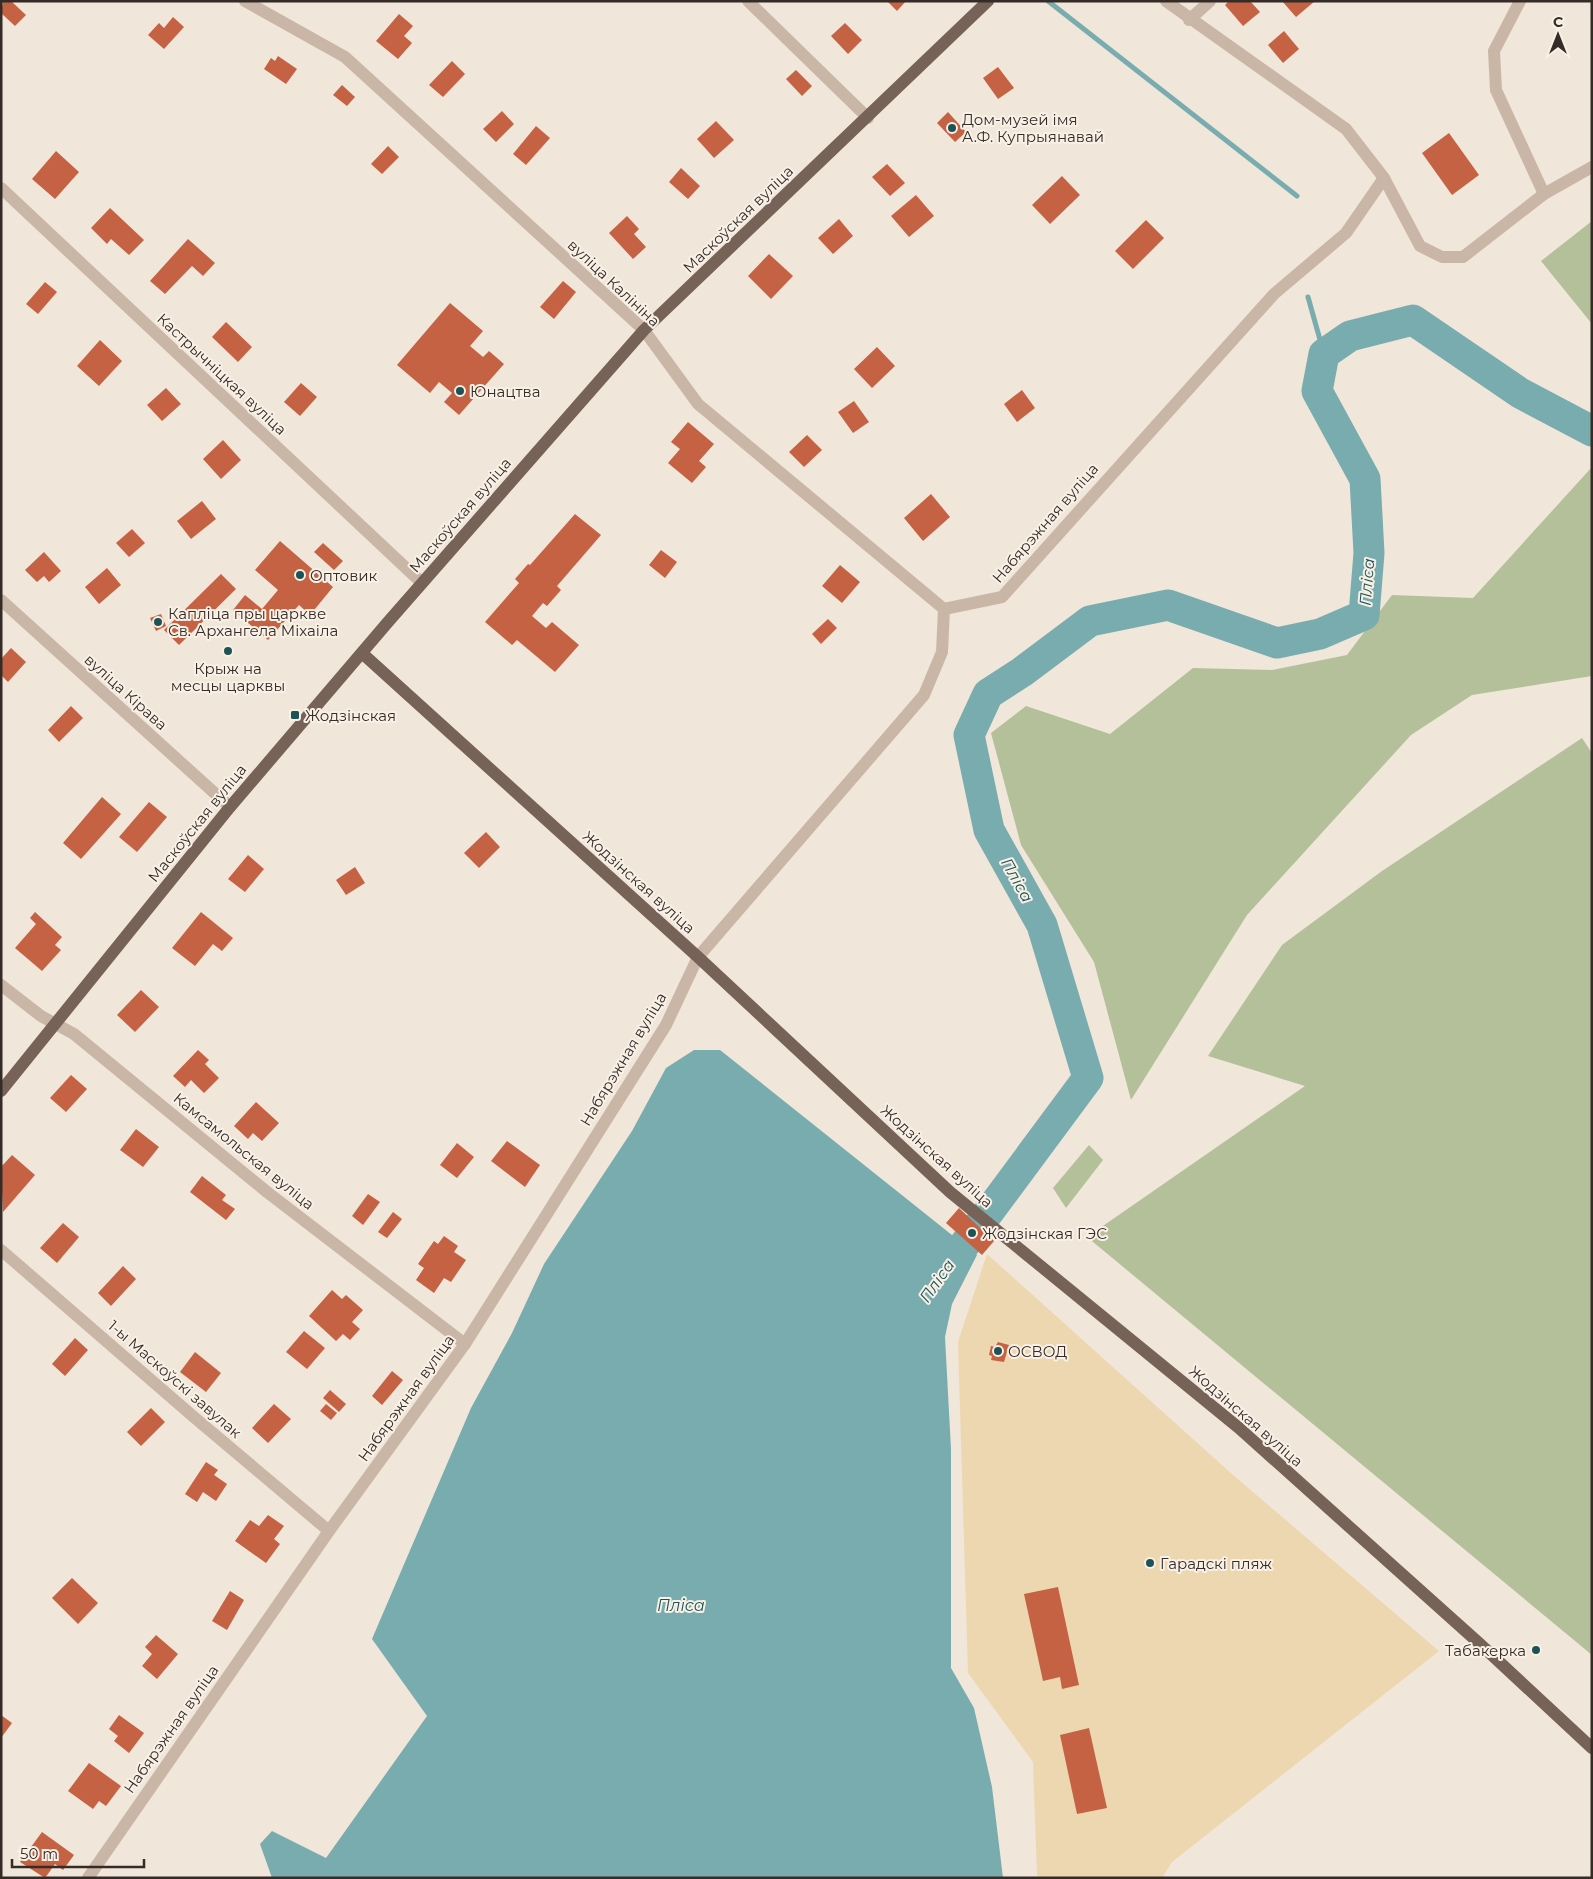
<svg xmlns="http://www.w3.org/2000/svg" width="1593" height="1879" font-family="Montserrat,sans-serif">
	<rect width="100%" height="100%" fill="#f1e6da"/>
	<g fill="#b4c09a">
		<polygon points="1592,221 1592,324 1541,261"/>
		<polygon points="1592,467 1592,676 1472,695 1411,735 1247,915 1131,1100 1094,962 1021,845 991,733 1026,706 1110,734 1193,668 1272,670 1347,655 1392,595 1473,598"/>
		<polygon points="1582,738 1592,753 1592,1655 1087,1237 1305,1086 1208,1056 1282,945 1382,871"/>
		<polygon points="1089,1145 1103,1160 1066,1208 1053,1188"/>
	</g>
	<polygon fill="#edd7b0" points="987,1254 1233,1475 1439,1651 1172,1862 1162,1878 1041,1878 1037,1875 1033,1762 968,1673 958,1342"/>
	<polygon fill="#79acae" points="694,1050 720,1050 977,1255 952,1304 945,1337 951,1449 951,1668 974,1708 992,1787 1003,1878 272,1878 260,1844 272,1831 326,1858 427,1716 372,1639 471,1408 512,1333 544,1264 632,1131 666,1068"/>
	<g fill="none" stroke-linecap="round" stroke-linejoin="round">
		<g stroke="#79acae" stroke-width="5">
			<polyline points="1048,1 1297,196"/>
			<polyline points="1308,297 1324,354"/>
		</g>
		<polyline stroke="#79acae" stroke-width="31" points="939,1279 1088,1078 1042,925 989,830 969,735 988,694 1022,672 1090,621 1168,605 1277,643 1320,634 1364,615 1369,553 1365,479 1317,391 1324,354 1350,336 1413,320 1520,393 1592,431"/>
	</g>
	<g fill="#c56244">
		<polygon points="3,1 11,1 26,15 15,26 1,13"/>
		<polygon points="887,1 906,1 897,11"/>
		<polygon points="1229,1 1250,1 1260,12 1243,26 1225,5"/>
		<polygon points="1282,1 1315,1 1296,17"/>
		<polygon points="399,14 413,26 404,36 412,43 398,59 376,41"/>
		<polygon points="173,17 184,27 164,49 148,35 159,23 164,28"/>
		<polygon points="845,23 862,40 848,54 831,36"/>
		<polygon points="1284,31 1299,49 1283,63 1268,45"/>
		<polygon points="278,56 297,69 286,84 264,69 271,58 275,61"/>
		<polygon points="452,61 465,74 443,97 429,85"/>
		<polygon points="998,67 1014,88 998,99 983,78"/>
		<polygon points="796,70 812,86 802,96 786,79"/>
		<polygon points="342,85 355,97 347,106 333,95"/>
		<polygon points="502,111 514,124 496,142 483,129"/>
		<polygon points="948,112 966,132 955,142 937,123"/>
		<polygon points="716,121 734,140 714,158 697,139"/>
		<polygon points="536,126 550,138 526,165 513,154"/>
		<polygon points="1449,133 1479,175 1452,195 1422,153"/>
		<polygon points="388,146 399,157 382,174 371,164"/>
		<polygon points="56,151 79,172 55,199 32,179"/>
		<polygon points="887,164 905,183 890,196 872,177"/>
		<polygon points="681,168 700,186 688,199 669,182"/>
		<polygon points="1062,176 1080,195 1050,224 1032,205"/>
		<polygon points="916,195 934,216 909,237 891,216"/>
		<polygon points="110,208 144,240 129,255 111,239 107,244 91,228"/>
		<polygon points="627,216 639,229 634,234 646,247 633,259 609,233"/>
		<polygon points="839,219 853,236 833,254 818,238"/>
		<polygon points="1146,220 1164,238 1133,269 1115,251"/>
		<polygon points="188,239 215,263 203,276 192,266 165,294 150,281"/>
		<polygon points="769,254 793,276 771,299 748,276"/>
		<polygon points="563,281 576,292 554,319 540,307"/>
		<polygon points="45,282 57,292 38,314 26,304"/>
		<polygon points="450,303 483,331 470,346 483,357 489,351 504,364 459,415 444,402 452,393 439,382 430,393 397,365"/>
		<polygon points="226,322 252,347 238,362 212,337"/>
		<polygon points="100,340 122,361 99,386 77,366"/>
		<polygon points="877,347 895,366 872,388 854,369"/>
		<polygon points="301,383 317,397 300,416 284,402"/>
		<polygon points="166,388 181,404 162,421 147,405"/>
		<polygon points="1022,390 1035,408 1017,422 1004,404"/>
		<polygon points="854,401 869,422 853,433 838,412"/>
		<polygon points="688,422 714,444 699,461 706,467 692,483 668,463 680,449 671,442"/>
		<polygon points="807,435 822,450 804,467 789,452"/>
		<polygon points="223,440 241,460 221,479 203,459"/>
		<polygon points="931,494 950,517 923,541 904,518"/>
		<polygon points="202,501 216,519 191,539 177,521"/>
		<polygon points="575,514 601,535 557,586 561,590 547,606 543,603 532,616 546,628 552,622 579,645 555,672 517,640 512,645 485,622 519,583 515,579 528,564 530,565"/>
		<polygon points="132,529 145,543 129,557 116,543"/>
		<polygon points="280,541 333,587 310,615 299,605 268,640 233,610 245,595 262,609 278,590 255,570"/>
		<polygon points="323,543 343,561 334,570 314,552"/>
		<polygon points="661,550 677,562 665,578 649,565"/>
		<polygon points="44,552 61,571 49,582 44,576 37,582 25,570"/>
		<polygon points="840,565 860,582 842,603 822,586"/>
		<polygon points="107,568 121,585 99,604 85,587"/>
		<polygon points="221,574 236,589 179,645 164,630"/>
		<polygon points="161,614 166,626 156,631 150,618"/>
		<polygon points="828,619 837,628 821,644 812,634"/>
		<polygon points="11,648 26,662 8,682 1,675 1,659"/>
		<polygon points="71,706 83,718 59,742 48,730"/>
		<polygon points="102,797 121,814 81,859 63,843"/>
		<polygon points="149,802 167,817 137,852 119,837"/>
		<polygon points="486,832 500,847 479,868 464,853"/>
		<polygon points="248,855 264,869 245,892 228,879"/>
		<polygon points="355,867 365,883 346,895 336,880"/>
		<polygon points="35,912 62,937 55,945 61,950 42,971 15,948 36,924 30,918"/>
		<polygon points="201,912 233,938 222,951 213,944 195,966 172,948"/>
		<polygon points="141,990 159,1007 135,1032 117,1015"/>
		<polygon points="198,1050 209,1060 205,1064 219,1078 204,1093 191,1080 185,1087 173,1076"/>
		<polygon points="71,1075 87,1089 66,1112 50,1098"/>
		<polygon points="256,1102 279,1123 262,1141 253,1133 248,1139 234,1126"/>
		<polygon points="136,1129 159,1147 143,1167 120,1150"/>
		<polygon points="507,1141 540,1165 525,1187 491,1161"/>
		<polygon points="457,1143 474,1157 457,1178 440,1165"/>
		<polygon points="12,1155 35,1175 3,1212 1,1167"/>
		<polygon points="202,1176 226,1195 222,1200 235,1209 226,1220 190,1192"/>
		<polygon points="368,1194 380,1202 363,1225 352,1216"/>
		<polygon points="959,1208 994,1241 982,1255 946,1223"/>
		<polygon points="393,1212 402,1219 387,1238 378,1232"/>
		<polygon points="63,1223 79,1237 57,1263 40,1248"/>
		<polygon points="444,1236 458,1246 454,1252 466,1260 451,1282 444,1278 434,1293 416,1280 424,1268 418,1264 434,1241 438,1244"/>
		<polygon points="123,1266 136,1279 111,1306 98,1293"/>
		<polygon points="332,1290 342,1299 346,1295 363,1310 352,1322 360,1329 350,1340 343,1334 336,1341 309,1316"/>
		<polygon points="304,1331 325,1348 307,1369 286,1352"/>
		<polygon points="75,1338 88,1350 65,1376 52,1364"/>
		<polygon points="998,1342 1009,1345 1004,1362 991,1360 992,1356 989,1355 991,1346 995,1347"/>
		<polygon points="195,1352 221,1373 206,1392 180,1372"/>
		<polygon points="392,1371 403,1380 382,1405 372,1396"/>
		<polygon points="330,1390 346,1404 339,1412 323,1398"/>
		<polygon points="274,1404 291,1419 268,1443 252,1428"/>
		<polygon points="326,1404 337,1413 331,1420 320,1411"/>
		<polygon points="151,1408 165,1422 141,1446 127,1432"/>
		<polygon points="206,1462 218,1470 214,1475 227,1484 216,1501 203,1492 197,1502 185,1494"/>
		<polygon points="268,1515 284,1526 274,1539 280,1544 266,1563 235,1541 250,1520 259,1526"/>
		<polygon points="72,1578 98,1603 78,1624 52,1598"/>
		<polygon points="1058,1587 1079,1685 1062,1689 1060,1677 1043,1681 1024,1594"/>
		<polygon points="230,1591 244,1600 227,1630 212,1621"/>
		<polygon points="156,1635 178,1654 157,1679 142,1666 152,1654 145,1647"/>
		<polygon points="1,1715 12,1723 1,1738"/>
		<polygon points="119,1715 144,1733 129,1753 114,1741 118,1736 109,1729"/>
		<polygon points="1089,1728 1107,1808 1077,1814 1060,1735"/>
		<polygon points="89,1763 121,1786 106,1806 99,1801 93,1809 68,1791"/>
		<polygon points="42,1832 74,1855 63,1870 55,1864 45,1878 20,1862"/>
	</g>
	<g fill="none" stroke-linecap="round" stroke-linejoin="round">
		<g stroke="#c9b6a6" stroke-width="12">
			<polyline points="245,1 345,57 644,330 698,404 944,609"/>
			<polyline points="748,1 868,118"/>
			<polyline points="1166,1 1346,129 1384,178 1420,246 1442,257 1463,257 1544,194 1592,167"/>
			<polyline points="1520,1 1494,51 1496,90 1544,194"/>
			<polyline points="1189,20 1210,1"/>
			<polyline points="1,188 422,583"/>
			<polyline points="1,600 230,807"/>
			<polyline points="1,985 41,1016 74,1034 267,1192 465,1344"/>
			<polyline points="1,1250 195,1418 329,1531"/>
			<polyline points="88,1878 329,1531 465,1344 666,1025 698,957 924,695 942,652 944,609 1002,597 1274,294 1346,233 1384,178"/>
		</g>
		<g stroke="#776258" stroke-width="12">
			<polyline points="363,654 698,957 950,1192 1239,1428 1480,1644 1592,1748"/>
			<polyline points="1,1091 230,807 388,622 644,330 988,1"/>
		</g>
	</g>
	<g fill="#1d5356" stroke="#f9f0e6" stroke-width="2">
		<circle cx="952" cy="128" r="5"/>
		<circle cx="460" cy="391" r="5"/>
		<circle cx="300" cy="575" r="5"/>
		<circle cx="158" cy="622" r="5"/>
		<circle cx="228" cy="651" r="5"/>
		<rect x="290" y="710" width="10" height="10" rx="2.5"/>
		<circle cx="972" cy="1233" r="5"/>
		<circle cx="998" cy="1351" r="5"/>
		<circle cx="1150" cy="1563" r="5"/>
		<circle cx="1536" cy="1650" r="5"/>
	</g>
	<g text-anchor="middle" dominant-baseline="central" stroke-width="4" stroke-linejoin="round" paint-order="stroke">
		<g font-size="15" fill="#352b27" stroke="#f9f0e6" text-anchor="start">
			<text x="962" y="119">Дом-музей імя<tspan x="962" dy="17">А.Ф. Купрыянавай</tspan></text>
			<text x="470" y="391">Юнацтва</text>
			<text x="310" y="575">Оптовик</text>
			<text x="168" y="613">Капліца пры царкве<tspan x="168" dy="17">Св. Архангела Міхаіла</tspan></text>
			<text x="228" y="668" text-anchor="middle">Крыж на<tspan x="228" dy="17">месцы царквы</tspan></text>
			<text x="305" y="715">Жодзінская</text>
			<text x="982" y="1233">Жодзінская ГЭС</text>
			<text x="1008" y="1351">ОСВОД</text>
			<text x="1160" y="1563">Гарадскі пляж</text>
			<text x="1526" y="1650" text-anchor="end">Табакерка</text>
		</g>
		<g font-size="15" fill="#352b27" stroke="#f9f0e6">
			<text transform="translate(738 219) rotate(-44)">Маскоўская вуліца</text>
			<text transform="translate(614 283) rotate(43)">вуліца Калініна</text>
			<text transform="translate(222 374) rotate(43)">Кастрычніцкая вуліца</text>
			<text transform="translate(460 515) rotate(-49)">Маскоўская вуліца</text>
			<text transform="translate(1045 523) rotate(-49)">Набярэжная вуліца</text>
			<text transform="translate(126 692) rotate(42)">вуліца Кірава</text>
			<text transform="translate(197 823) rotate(-51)">Маскоўская вуліца</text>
			<text transform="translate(639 882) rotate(42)">Жодзінская вуліца</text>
			<text transform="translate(623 1059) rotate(-59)">Набярэжная вуліца</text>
			<text transform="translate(244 1151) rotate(39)">Камсамольская вуліца</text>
			<text transform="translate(937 1156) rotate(42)">Жодзінская вуліца</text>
			<text transform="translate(175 1379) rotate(41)">1-ы Маскоўскі завулак</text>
			<text transform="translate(406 1398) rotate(-54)">Набярэжная вуліца</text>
			<text transform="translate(1246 1416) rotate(41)">Жодзінская вуліца</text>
			<text transform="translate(171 1729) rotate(-55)">Набярэжная вуліца</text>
		</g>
		<g font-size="16" font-style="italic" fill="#1d5356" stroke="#f9f0e6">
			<text transform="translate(1367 582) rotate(-85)">Пліса</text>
			<text transform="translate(1017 880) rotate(61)">Пліса</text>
			<text transform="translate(937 1281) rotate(-55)">Пліса</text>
			<text x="681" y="1605">Пліса</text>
		</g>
	</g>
	<rect width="1593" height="1879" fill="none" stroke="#352b27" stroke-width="5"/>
	<g transform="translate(1558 35)" stroke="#f9f0e6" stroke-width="4" paint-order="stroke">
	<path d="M0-4L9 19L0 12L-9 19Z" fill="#352b27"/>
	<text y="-8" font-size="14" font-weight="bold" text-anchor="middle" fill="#352b27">С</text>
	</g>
	<path d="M12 1859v8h132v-8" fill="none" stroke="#352b27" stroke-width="2.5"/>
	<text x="20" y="1859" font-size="15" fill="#352b27" stroke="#f9f0e6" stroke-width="4" paint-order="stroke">50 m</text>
</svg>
